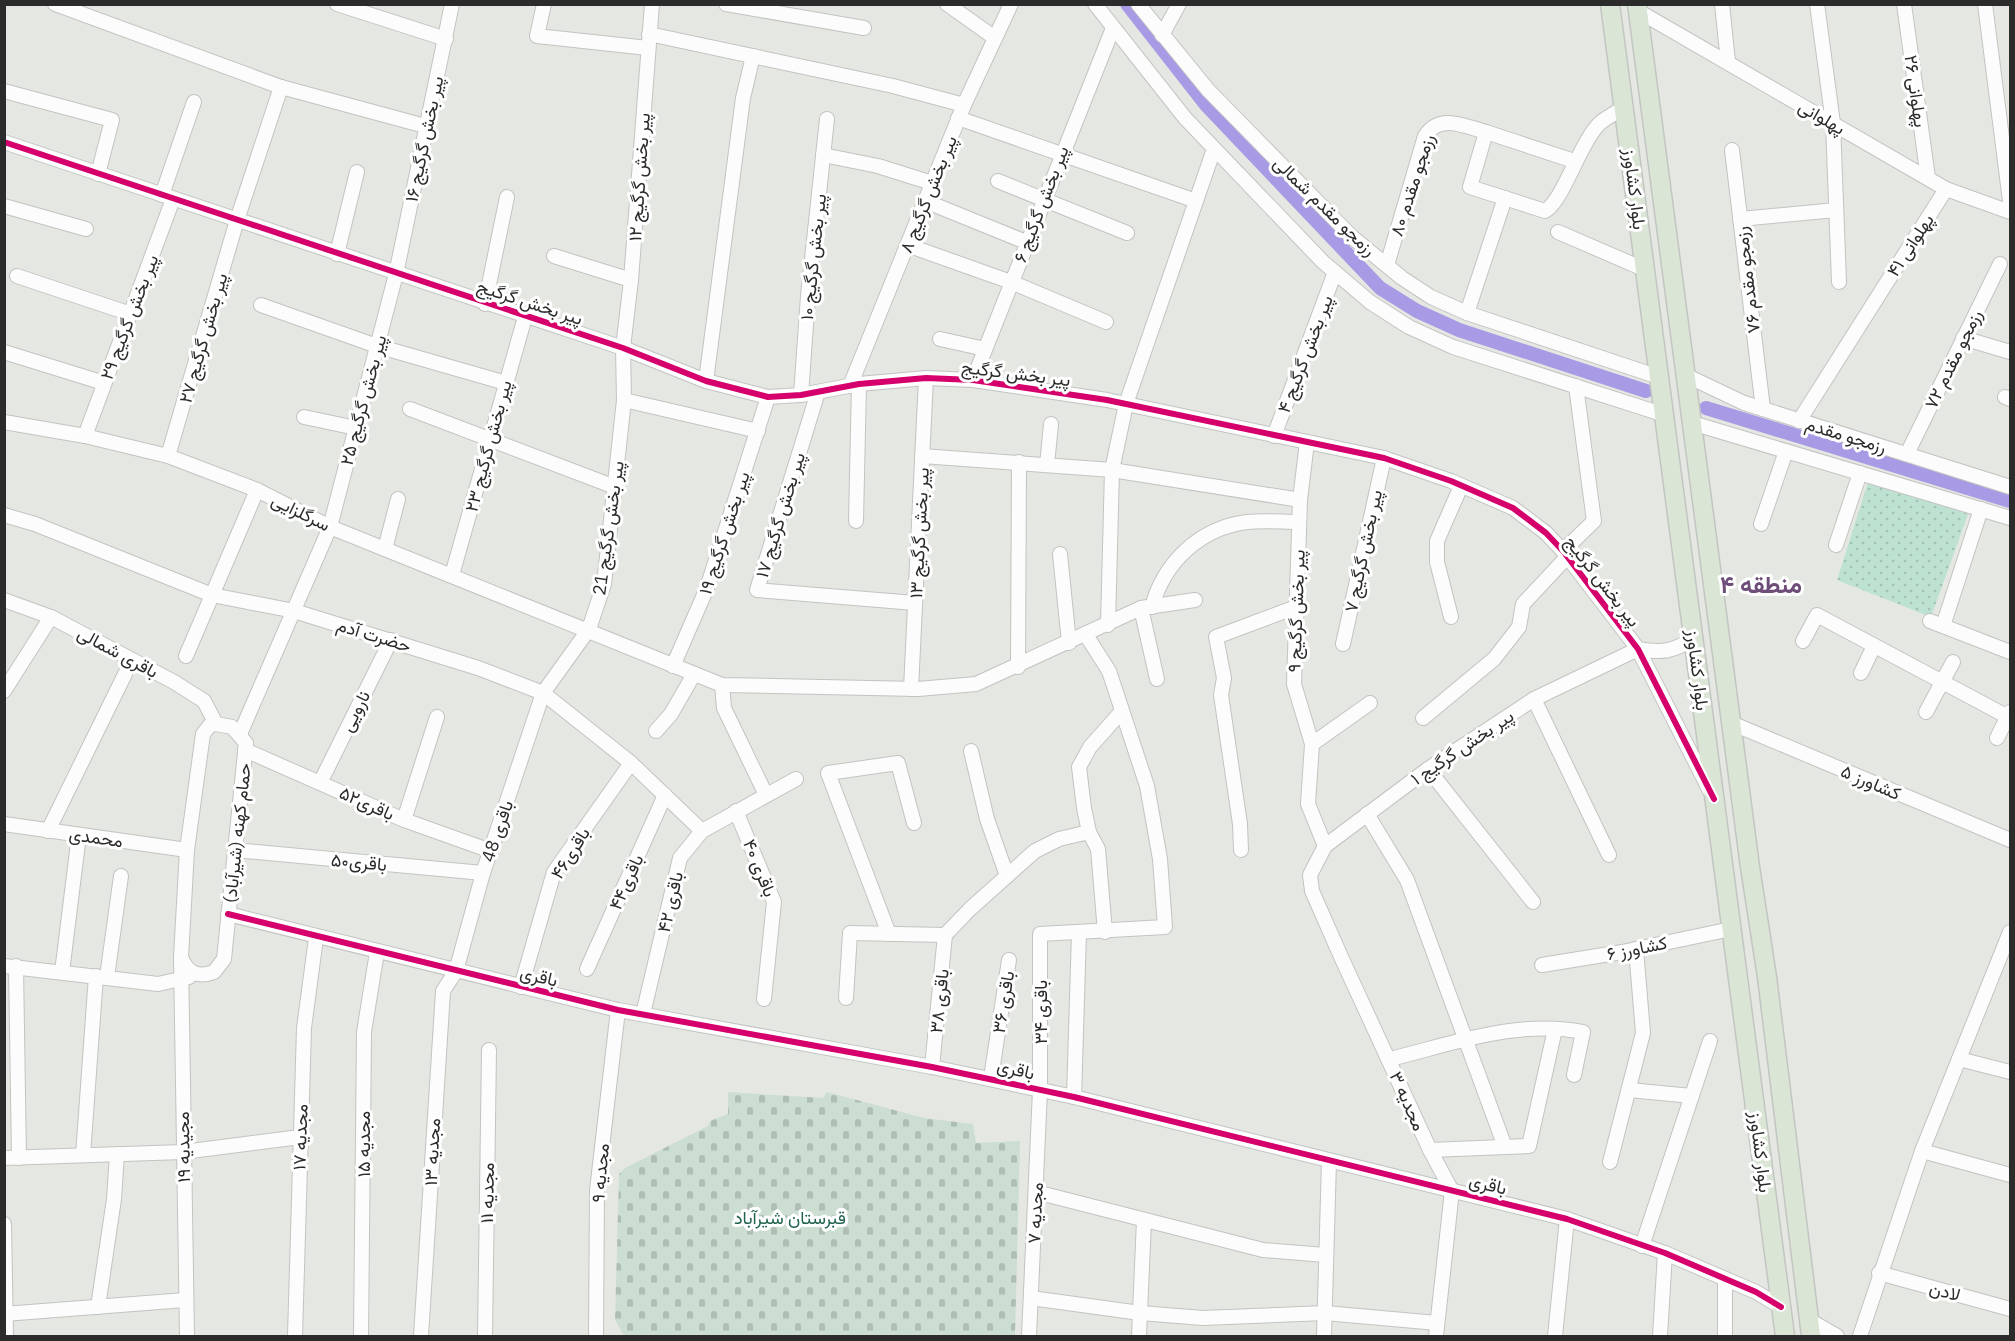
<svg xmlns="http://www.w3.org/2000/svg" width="2015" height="1341" font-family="'IBM Plex Sans',Vazirmatn,sans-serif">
	<defs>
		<pattern id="grass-dots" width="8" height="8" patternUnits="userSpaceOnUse" patternTransform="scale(1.5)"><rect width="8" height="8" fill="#bee2d2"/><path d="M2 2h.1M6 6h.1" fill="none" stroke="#a3c2b4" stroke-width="1.8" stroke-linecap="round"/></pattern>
		<pattern id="cemetery-stones" width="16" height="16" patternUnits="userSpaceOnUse" patternTransform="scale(1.5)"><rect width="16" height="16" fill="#ccddd2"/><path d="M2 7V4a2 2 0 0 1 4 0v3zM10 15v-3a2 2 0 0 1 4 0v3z" fill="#afbeb4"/></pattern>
	</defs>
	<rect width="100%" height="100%" fill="#e5e8e2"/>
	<polygon fill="url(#grass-dots)" points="1868,482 1968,514 1931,617 1837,580"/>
	<polygon fill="url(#cemetery-stones)" points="728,1092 823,1098 827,1092 924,1118 973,1124 976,1143 1020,1141 1015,1336 624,1336 615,1320 619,1174 625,1168 708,1126 710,1121 728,1114"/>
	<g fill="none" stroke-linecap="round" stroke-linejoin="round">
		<g stroke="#a89ae5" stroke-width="14">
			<polyline points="1127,4 1206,105 1380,288 1417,311 1459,330 1646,391"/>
			<polyline points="1706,408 2010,501"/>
		</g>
		<defs>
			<g id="minor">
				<polyline points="55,4 281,87 425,126"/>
				<polyline points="337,4 446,39"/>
				<polyline points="544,4 537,36 648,48"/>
				<polyline points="726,4 864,28"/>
				<polyline points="947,4 995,38"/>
				<polyline points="1095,4 1185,118 1323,262 1370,302 1409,327 1453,347 1665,415"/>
				<polyline points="1138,4 1208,90 1352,237 1402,278 1431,297 1467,313 1659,377"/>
				<polyline points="1722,4 1728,62"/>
				<polyline points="1817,4 1833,123 1839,282"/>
				<polyline points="1904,4 1928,178"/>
				<polyline points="1985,4 2010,201"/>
				<polyline points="1638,11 1946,189 2010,212"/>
				<polyline points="649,34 893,86 964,105"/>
				<polyline points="1162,35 1179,4"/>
				<polyline points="4,91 112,120 98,174"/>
				<polyline points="958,118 1196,201"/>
				<polyline points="4,142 623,348 706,381 768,397 801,395 859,384 926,378 973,380 1107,400 1384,458 1451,481 1513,508 1546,533 1563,551 1638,649 1710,791"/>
				<polyline points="1732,150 1763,409"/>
				<polyline points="823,155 878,166 932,183"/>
				<path d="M1574,161l-88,-29 -16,55 75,24c18,-10 35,-69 55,-88 7,-6 17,-11 25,-16"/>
				<polyline points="998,181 1127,233"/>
				<polyline points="162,195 194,102"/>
				<polyline points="925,201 1026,242"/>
				<polyline points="4,206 86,229"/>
				<polyline points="1740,219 1836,210"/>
				<polyline points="1558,232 1646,270"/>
				<polyline points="907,245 1011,282 1106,322"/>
				<polyline points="337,254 357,172"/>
				<polyline points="554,256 631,280"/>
				<path d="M1387,265l38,-129c15,-23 39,-10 61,-4"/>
				<polyline points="17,276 131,314"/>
				<polyline points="485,304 507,197"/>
				<polyline points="261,305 377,346 506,383"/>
				<polyline points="1467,313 1505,198"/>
				<polyline points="1963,338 2010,352"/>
				<polyline points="940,339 985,349"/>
				<polyline points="4,352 104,383"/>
				<polyline points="1685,375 1744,403 2010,487"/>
				<polyline points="973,380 1113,28"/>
				<polyline points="706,381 743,98 753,56"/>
				<polyline points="850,386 964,105 1011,4"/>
				<polyline points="818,392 757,590 915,603"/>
				<polyline points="801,395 808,296 827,119"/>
				<polyline points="2005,397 2010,399"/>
				<polyline points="624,400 758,431"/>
				<polyline points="410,409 615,487"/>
				<polyline points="304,417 356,428"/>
				<polyline points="1799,421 1946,189"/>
				<polyline points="4,422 85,436 168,456 257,490 330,527 722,685 918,689 976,684 1141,608 1195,600"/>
				<polyline points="1692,423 2010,518"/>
				<polyline points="85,436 173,199"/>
				<polyline points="1274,436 1335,272"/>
				<polyline points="1307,442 1300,500 1294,684 1312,744 1308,804 1325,846"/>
				<polyline points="1907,454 2000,264"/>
				<polyline points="168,456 237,220 281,87"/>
				<polyline points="922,456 1112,470 1300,500"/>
				<polyline points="1047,465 1051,424"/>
				<polyline points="4,515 35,524 212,595 294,611 478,668 543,693 631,763 702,831"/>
				<polyline points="856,521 859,384"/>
				<polyline points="1761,524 1786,451"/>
				<polyline points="1836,545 1860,473"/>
				<polyline points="385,549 398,499"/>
				<polyline points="1563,551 1594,521 1576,386"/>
				<polyline points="1060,554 1069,643"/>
				<polyline points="452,575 525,317"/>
				<polyline points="4,600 51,617 174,682 204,701 216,724"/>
				<path d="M1152,607c12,-45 48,-79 95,-85 17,-2 35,0 52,0"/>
				<polyline points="1141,608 1157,679"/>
				<polyline points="1451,617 1437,562 1437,541 1461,486"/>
				<polyline points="1930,621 2010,652"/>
				<polyline points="1108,625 1112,470 1126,404 1214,149"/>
				<polyline points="1943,626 1981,509"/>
				<polyline points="1803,641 1817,615 2010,718"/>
				<polyline points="1343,644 1384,458"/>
				<path d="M1638,649c23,4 36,3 55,-11"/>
				<polyline points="186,656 257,490"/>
				<polyline points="673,666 707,588 768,397"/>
				<polyline points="1018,667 1019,462"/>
				<polyline points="1861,673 1874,646"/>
				<polyline points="722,685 724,708 766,795"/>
				<polyline points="911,689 926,378"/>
				<polyline points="4,691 51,617"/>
				<polyline points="1534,699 1609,855"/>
				<polyline points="1926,712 1953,662"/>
				<polyline points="1423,718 1494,659 1519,627 1523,604 1567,557"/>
				<polyline points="1731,723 2010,840"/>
				<path d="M216,724l16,3 14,16 -22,216 -10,13c-16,6 -27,1 -33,-15l6,-107 16,-116 7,-9z"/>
				<polyline points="656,731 671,714 694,674"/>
				<polyline points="240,734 330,527 396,274 452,4"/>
				<polyline points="1997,738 2010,712"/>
				<polyline points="1312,744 1370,703"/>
				<polyline points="245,750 404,820 491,851"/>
				<polyline points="971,751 987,819 1007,876"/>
				<polyline points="1428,769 1533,902"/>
				<polyline points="320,783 391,640"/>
				<polyline points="736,811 774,902 764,999"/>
				<polyline points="1367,814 1407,880 1505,1147"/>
				<polyline points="404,820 437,717"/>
				<polyline points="4,824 187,850"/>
				<polyline points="48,831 125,674"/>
				<polyline points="235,850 483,873"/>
				<polyline points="1241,850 1240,824 1221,695 1224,678 1216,637 1296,607"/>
				<polyline points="228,914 618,1010 932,1067 1074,1097 1567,1219 1665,1253 1756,1292 1781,1307"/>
				<polyline points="1105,932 1098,849 1089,832 1084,808 1079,767 1090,747 1122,711"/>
				<polyline points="889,934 828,773 898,763 914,823"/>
				<polyline points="181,958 187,1336"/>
				<polyline points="1542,965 1622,952 1731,929"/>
				<polyline points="4,966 158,984 189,977"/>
				<polyline points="16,966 19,1158"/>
				<polyline points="587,969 665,795"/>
				<polyline points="62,972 79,835"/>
				<polyline points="107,977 121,876"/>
				<polyline points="521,987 554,872 631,763"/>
				<polyline points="846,998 850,933 945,935 970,909 1035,851 1059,839 1089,832"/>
				<polyline points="643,1014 680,858 702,831 796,779"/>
				<path d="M1390,1059c62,-15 128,-40 193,-27l-9,43"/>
				<polyline points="1959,1059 2010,1072"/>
				<polyline points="932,1067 945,935"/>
				<polyline points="991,1078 1009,960"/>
				<polyline points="1629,1090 1692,1096"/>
				<polyline points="1074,1097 1079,933"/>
				<polyline points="1430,1150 1529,1146 1555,1029"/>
				<polyline points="1922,1151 2010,1175"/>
				<polyline points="83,1155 96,976"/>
				<polyline points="4,1158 183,1152 300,1137"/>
				<polyline points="1610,1162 1643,1033 1636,949"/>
				<polyline points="1036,1192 1263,1250 1325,1255"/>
				<polyline points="4,1224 6,1336"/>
				<polyline points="1642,1246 1710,1041"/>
				<polyline points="1879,1273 2010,1309"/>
				<polyline points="1031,1298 1140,1313 1203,1318 1325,1313 1437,1323"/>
				<polyline points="98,1307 114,1199 117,1154"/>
				<polyline points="4,1314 185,1300"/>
				<polyline points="1809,1320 1837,1336"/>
				<polyline points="295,1336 304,1028 316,938"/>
				<polyline points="361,1336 364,1032 377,952"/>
				<polyline points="421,1336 443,991 456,971 483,873 543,693 589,629 604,584 624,400 623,348 631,280 652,4"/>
				<polyline points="485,1336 489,1050"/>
				<polyline points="596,1336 597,1190 618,1010"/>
				<polyline points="1029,1336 1040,1090 1040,934 1165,927 1160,859 1147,786 1109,671 1086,635"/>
				<polyline points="1139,1336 1144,1220"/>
				<polyline points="1324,1336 1329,1161"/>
				<polyline points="1436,1336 1452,1191 1430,1150 1342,959 1312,891 1310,875 1325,846 1428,769 1534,699 1638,649"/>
				<polyline points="1555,1336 1567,1219"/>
				<polyline points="1660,1336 1665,1253"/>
				<polyline points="1725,1336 1725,1279"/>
				<polyline points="1860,1336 1922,1151 2010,932"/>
			</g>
			<g id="major">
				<polyline points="1610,4 1785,1336"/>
				<polyline points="1637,4 1750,867 1767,977 1811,1336"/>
			</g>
		</defs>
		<use href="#minor" stroke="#c3c3c2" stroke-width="16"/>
		<use href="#major" stroke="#c3c5c2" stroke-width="21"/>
		<use href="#minor" stroke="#fbfcfb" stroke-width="14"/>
		<use href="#major" stroke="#dae5d5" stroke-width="18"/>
		<defs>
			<g id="cycleway">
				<polyline points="4,142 623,348 706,381 768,397 801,395 859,384 926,378 973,380 1107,400 1384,458 1451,481 1513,508 1546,533 1563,551 1638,649 1714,799"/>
				<polyline points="228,914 618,1010 932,1067 1074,1097 1567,1219 1665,1253 1756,1292 1781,1307"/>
			</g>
		</defs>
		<use href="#cycleway" stroke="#fff" stroke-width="10"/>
		<use href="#cycleway" stroke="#d6006c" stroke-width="6"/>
	</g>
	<g text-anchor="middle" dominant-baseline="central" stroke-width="6" stroke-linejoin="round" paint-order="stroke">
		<g font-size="18" fill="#2b2b2b" stroke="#fff">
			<text transform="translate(1916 91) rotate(82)">پهلوانی ۲۶</text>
			<text transform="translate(1822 117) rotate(30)">پهلوانی</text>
			<text transform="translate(424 139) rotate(-78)">پیر بخش گرگیج ۱۶</text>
			<text transform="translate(639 177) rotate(-86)">پیر بخش گرگیج ۱۲</text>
			<text transform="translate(1412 185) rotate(-72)">رزمجو مقدم ۸۰</text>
			<text transform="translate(1635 189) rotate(83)">بلوار کشاورز</text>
			<text transform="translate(928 194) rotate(-68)">پیر بخش گرگیج ۸</text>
			<text transform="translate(1041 204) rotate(-69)">پیر بخش گرگیج ۶</text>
			<text transform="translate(1325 206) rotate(44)">رزمجو مقدم شمالی</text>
			<text transform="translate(1910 245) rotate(-57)">پهلوانی ۴۱</text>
			<text transform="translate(813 257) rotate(-84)">پیر بخش گرگیج ۱۰</text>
			<text transform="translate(1747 280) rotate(-97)">رزمجو مقدم ۷۶</text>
			<text transform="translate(530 302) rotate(18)">پیر بخش گرگیج</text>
			<text transform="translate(129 317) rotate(-69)">پیر بخش گرگیج ۲۹</text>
			<text transform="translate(203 338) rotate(-74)">پیر بخش گرگیج ۲۷</text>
			<text transform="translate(1305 354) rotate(-69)">پیر بخش گرگیج ۴</text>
			<text transform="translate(1953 359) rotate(-64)">رزمجو مقدم ۷۲</text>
			<text transform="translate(1016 373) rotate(7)">پیر بخش گرگیج</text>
			<text transform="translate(363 400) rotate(-75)">پیر بخش گرگیج ۲۵</text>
			<text transform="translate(1846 435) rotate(17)">رزمجو مقدم</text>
			<text transform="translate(488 446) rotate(-75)">پیر بخش گرگیج ۲۳</text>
			<text transform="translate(301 512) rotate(26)">سرگلزایی</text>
			<text transform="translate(780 515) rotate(-73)">پیر بخش گرگیج ۱۷</text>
			<text transform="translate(608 528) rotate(-82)">پیر بخش گرگیج 21</text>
			<text transform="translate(724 533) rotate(-72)">پیر بخش گرگیج ۱۹</text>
			<text transform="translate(919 533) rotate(-87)">پیر بخش گرگیج ۱۳</text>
			<text transform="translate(1363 551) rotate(-78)">پیر بخش گرگیج ۷</text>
			<text transform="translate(1603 581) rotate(52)">پیر بخش گرگیج</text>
			<text transform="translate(1296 611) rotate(-88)">پیر بخش گرگیج ۹</text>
			<text transform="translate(374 635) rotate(17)">حضرت آدم</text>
			<text transform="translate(118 652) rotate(28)">باقری شمالی</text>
			<text transform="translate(1698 670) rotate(83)">بلوار کشاورز</text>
			<text transform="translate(355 711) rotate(-63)">نارویی</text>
			<text transform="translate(1462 747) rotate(-34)">پیر بخش گرگیج ۱</text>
			<text transform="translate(1871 782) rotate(23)">کشاورز ۵</text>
			<text transform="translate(367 803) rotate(24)">باقری۵۲</text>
			<text transform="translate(497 831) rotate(-71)">باقری 48</text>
			<text transform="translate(237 833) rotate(-84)">حمام کهنه (شیرآباد)</text>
			<text transform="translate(96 837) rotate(8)">محمدی</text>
			<text transform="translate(570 853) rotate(-58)">باقری۴۶</text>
			<text transform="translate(359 862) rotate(5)">باقری۵۰</text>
			<text transform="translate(760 868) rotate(68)">باقری ۴۰</text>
			<text transform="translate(626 882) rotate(-66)">باقری۴۴</text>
			<text transform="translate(670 902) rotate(-77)">باقری ۴۲</text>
			<text transform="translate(1637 948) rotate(-11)">کشاورز ۶</text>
			<text transform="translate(539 976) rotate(13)">باقری</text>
			<text transform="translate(939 1001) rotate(-84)">باقری ۳۸</text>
			<text transform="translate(1003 1002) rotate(-81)">باقری ۳۶</text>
			<text transform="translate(1040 1012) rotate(-90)">باقری ۳۴</text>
			<text transform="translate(1016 1069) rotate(13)">باقری</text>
			<text transform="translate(1408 1101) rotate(66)">مجدیه ۳</text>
			<text transform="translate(300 1137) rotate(-88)">مجدیه ۱۷</text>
			<text transform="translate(363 1144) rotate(-90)">مجدیه ۱۵</text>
			<text transform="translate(183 1147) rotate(-91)">مجیدیه ۱۹</text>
			<text transform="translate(432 1152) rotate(-87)">مجدیه ۱۳</text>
			<text transform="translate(1761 1152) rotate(83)">بلوار کشاورز</text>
			<text transform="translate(600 1173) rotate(-85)">مجدیه ۹</text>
			<text transform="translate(1488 1184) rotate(13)">باقری</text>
			<text transform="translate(487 1193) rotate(-89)">مجدیه ۱۱</text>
			<text transform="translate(1035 1213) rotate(-87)">مجدیه ۷</text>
			<text transform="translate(1945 1291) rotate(15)">لادن</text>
		</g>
		<g font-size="18" fill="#206350" stroke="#fff">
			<text x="790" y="1217">قبرستان شیرآباد</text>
		</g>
		<g font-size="24" font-weight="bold" fill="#6e4e78" stroke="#fff">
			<text x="1761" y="584">منطقه ۴</text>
		</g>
	</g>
	<rect width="2015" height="1341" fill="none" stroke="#2b2b2b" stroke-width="12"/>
</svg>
